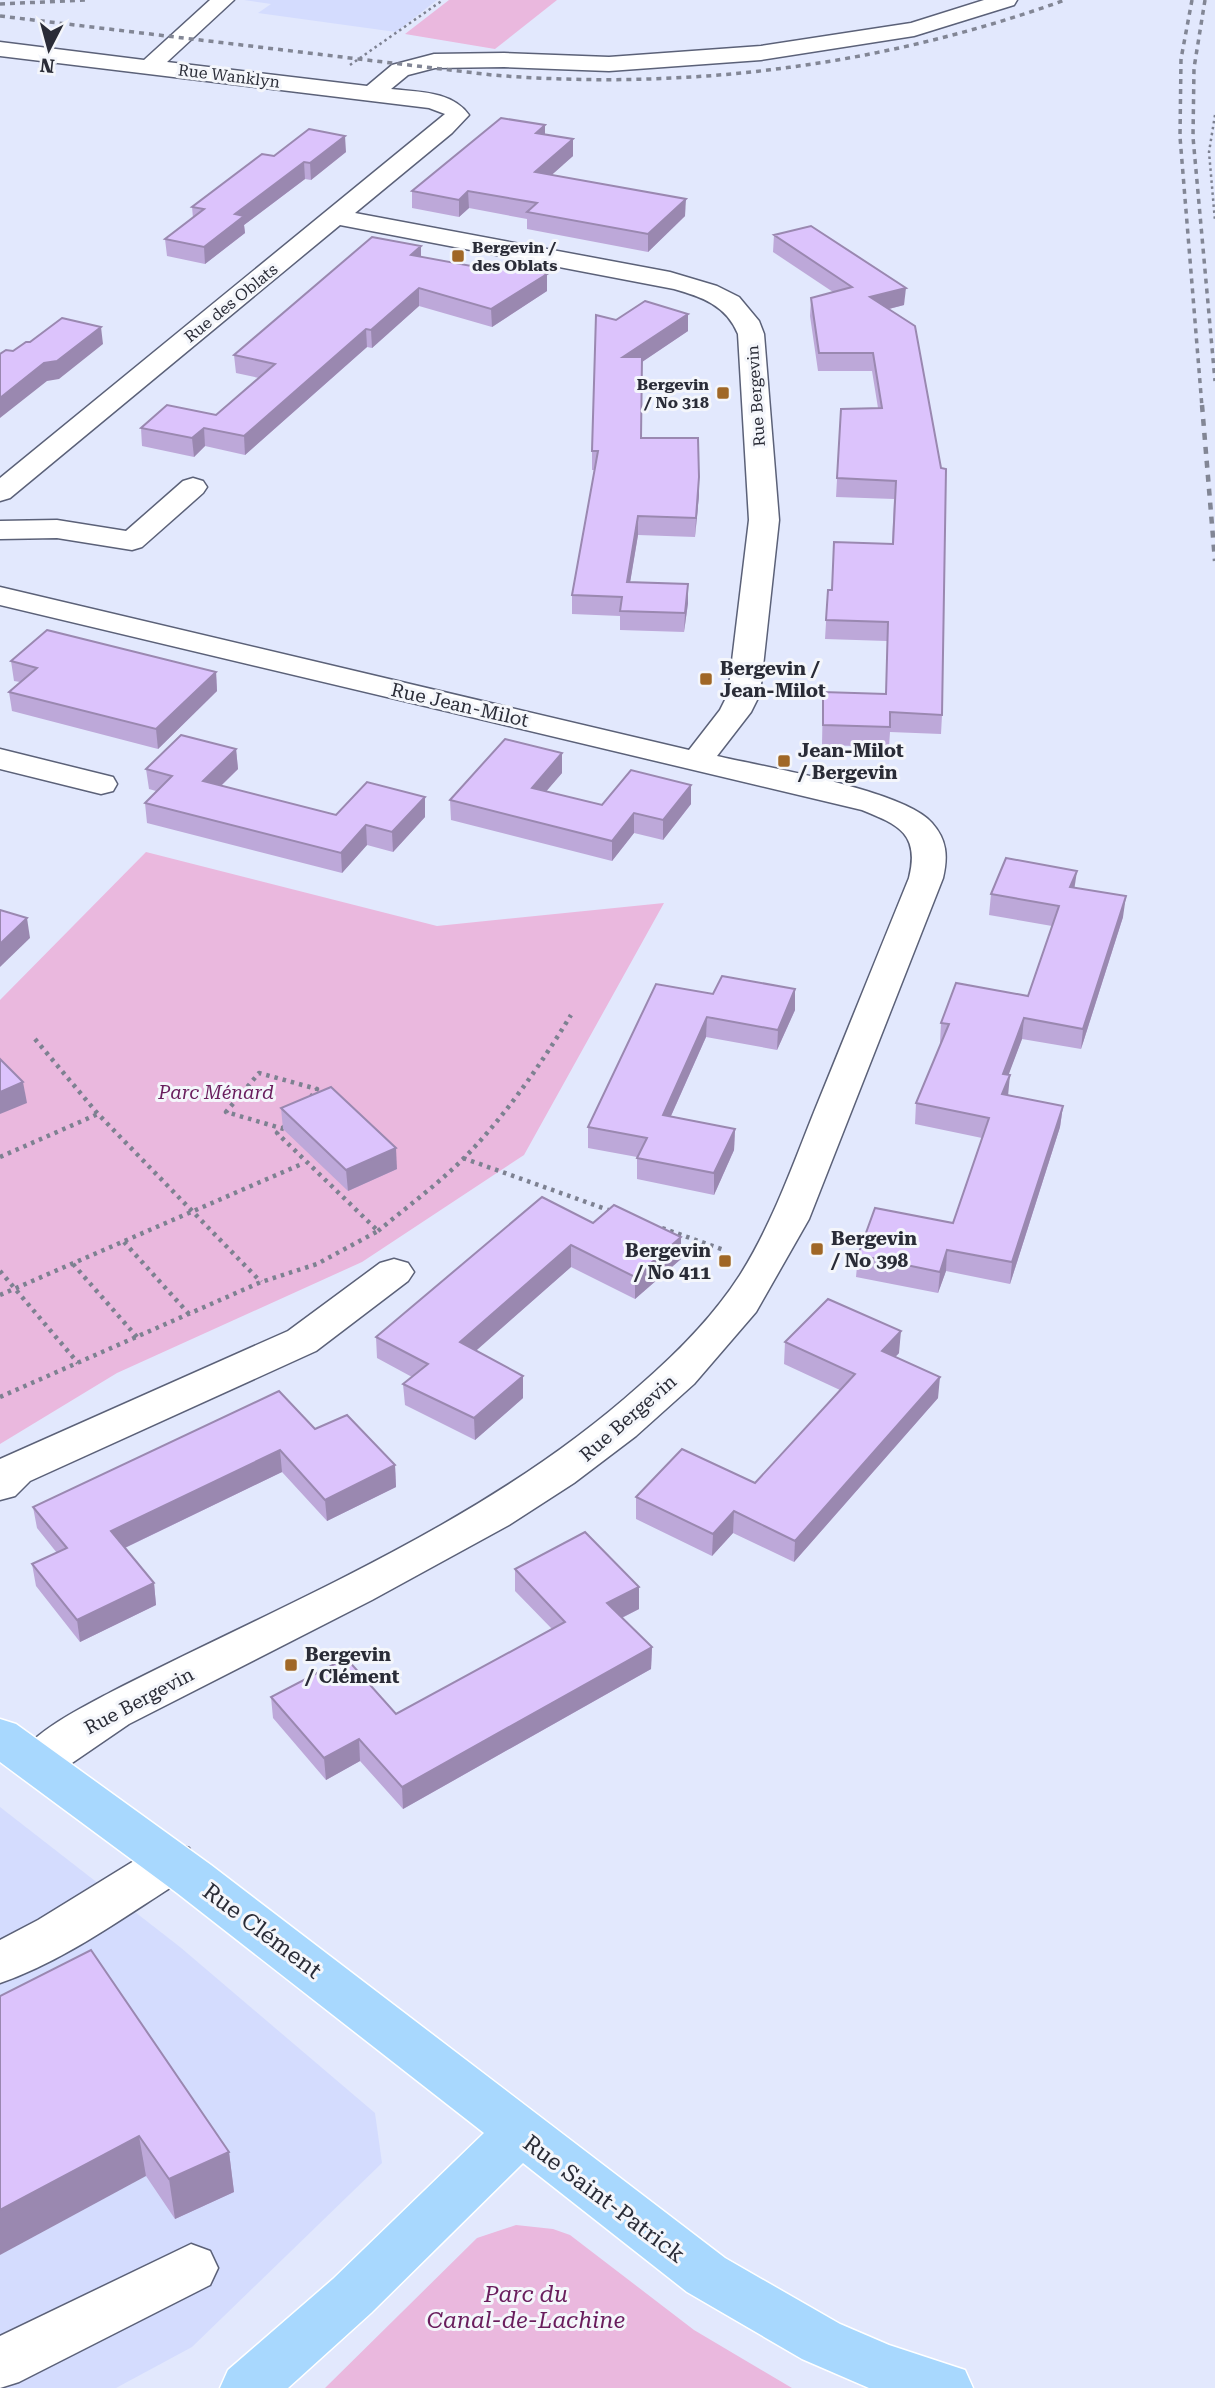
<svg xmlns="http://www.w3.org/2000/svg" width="1215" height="2388" font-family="'Roboto Serif',serif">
	<rect width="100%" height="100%" fill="#e2e8fd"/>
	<g fill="#d4dcfe">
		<polygon points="244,0 437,0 396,32 258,13 271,4"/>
		<polygon points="0,1807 180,1947 375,2113 382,2163 192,2347 116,2388 0,2388"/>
	</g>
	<g fill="#eab8de">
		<polygon points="449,0 557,0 495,49 405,34"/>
		<polygon points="146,852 437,926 664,903 524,1155 362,1262 117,1373 0,1444 0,1000"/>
		<polygon points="516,2225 553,2229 570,2235 694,2330 792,2388 325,2388 477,2238"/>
	</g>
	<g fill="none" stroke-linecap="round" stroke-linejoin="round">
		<defs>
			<g id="minor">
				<path d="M210,0h24l-67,62 200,24 25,-21 42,-11 70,-1 105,4 152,-11 150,-23 73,-23h33l-3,5 -100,31 -153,24 -152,11 -105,-4 -69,1 -27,7 -17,14c28,3 61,2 78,26l-17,18 -97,80 315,59 47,14 22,11 20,24 5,13 15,186 -19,174 -9,18 -34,44c47,11 187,34 215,67 15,17 16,33 11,55l-134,341 -53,93 -62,72 -58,52 -62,47 -65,42 -137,75 -243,124 -76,52 -16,5 -16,-5 -7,-13c16,-30 67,-55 97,-71 180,-92 375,-169 528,-306 37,-32 74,-69 101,-111 32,-51 52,-108 74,-163 32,-78 63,-156 95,-234 11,-44 -10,-53 -47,-68l-862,-205v-18l689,163 31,-40 8,-16 21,-174 -11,-186c-12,-29 -36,-37 -64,-45l-334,-64 -330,273 -10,3v-23l445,-364 -16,-6 -429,-52v-14l144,18z"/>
				<polygon points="193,478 203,481 207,487 203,493 142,547 132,550 57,538 0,539 0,521 57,520 126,531 183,481"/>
				<polygon points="0,749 113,777 117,784 113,791 101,794 0,769"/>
				<polygon points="394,1259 408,1263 414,1272 408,1281 316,1351 30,1481 15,1496 0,1500 0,1459 288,1331 380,1263"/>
				<path d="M172,1843l17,5 7,14 -7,14c-60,37 -122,84 -189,107v-43l38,-20 117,-72z"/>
				<polygon points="191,2244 210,2251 218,2268 210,2285 19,2382 0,2388 0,2336"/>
			</g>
			<polygon id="major" points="0,1719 16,1724 211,1865 725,2258 840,2324 889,2345 965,2370 973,2388 869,2388 802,2359 687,2292 523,2163 371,2313 288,2388 220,2388 228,2370 333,2279 484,2133 177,1893 0,1762"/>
		</defs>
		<use href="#minor" stroke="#5b6178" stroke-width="3"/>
		<use href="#major" stroke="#fff" stroke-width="3"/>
		<g stroke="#7d8191" stroke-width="2.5" stroke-dasharray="2.5 3.5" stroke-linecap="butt">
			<polyline points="350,65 443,0"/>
			<polyline points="1215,115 1209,152 1215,221"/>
		</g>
		<g stroke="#7d8191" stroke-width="4.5" stroke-dasharray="3.5 5" stroke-linecap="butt">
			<polyline points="35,1039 98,1114 261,1282"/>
			<polyline points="284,1129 226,1112 259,1073 317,1089 310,1098"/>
			<polyline points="0,1157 98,1114"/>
			<polyline points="463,1158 614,1212"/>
			<polyline points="662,1228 724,1250"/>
			<path d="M378,1231c30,-25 63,-49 90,-77 40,-42 73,-90 103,-139"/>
			<polyline points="124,1242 189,1314"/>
			<polyline points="73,1264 137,1337"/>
			<polyline points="0,1271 78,1363"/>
			<polyline points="0,1295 304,1163"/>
			<polyline points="0,1397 261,1282 317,1264 378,1231 277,1133 286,1125"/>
		</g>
		<use href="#minor" fill="#fff" fill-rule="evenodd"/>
		<use href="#major" fill="#a8d8fe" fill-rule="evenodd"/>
		<g stroke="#828695" stroke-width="3.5" stroke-dasharray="5 5" stroke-linecap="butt">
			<polyline points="1192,0 1181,59 1180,137 1202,407"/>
			<polyline points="1205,0 1194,68 1193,137 1215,381"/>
			<polyline points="0,4 87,0"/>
			<path d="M0,16l492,59c194,16 390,-9 573,-75"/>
		</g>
		<polyline stroke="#828695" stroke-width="4.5" stroke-dasharray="7 7" stroke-linecap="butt" points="1202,405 1215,561"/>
	</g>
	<g fill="#bda8d9">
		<polygon points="545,125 545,134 573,156 551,175 685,216 648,252 527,229 527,219 469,208 459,217 412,208 412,191"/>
		<polygon points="346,152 311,180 305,179 244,225 245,233 205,264 167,256 165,239 193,218 192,207 274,156"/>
		<polygon points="774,235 904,305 889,309 942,715 941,734 890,732 889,747 822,745 823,692 886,694 887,641 825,639 828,590 832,590 892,544 894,499 836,497 841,409 878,408 872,371 818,371 810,316 811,298 833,292 773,252"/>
		<polygon points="421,246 421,257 493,270 547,274 547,291 492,327 419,306 372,348 367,347 245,455 205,446 194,457 142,446 141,428 216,415 259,378 236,373 234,355"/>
		<polygon points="616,320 688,331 642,362 641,438 699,477 699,495 695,537 638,535 630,582 688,584 688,603 684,632 620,630 620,616 572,614 572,595 595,470 592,470 592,451"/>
		<polygon points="11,661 216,672 217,691 158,749 12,711 9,692 20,682 14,681"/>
		<polygon points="236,749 238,769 221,786 336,815 425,797 425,817 393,852 367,845 342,873 147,823 145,803 156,791 149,789 146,769"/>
		<polygon points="562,753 562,773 546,791 602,805 691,804 663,840 634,833 612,861 451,820 450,800"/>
		<polygon points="1075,888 1123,917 1081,1049 1022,1039 1008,1075 1008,1096 1063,1106 1060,1127 1010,1284 946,1271 938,1293 856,1277 858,1255 953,1223 982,1138 915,1124 916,1103 941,1044 940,1043 941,1023 1028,996 1052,926 989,915 991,894"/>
		<polygon points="795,989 795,1010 777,1050 706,1037 671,1116 735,1129 734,1150 714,1195 637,1179 637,1157 588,1148 588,1127 713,994"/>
		<polygon points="281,1108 397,1169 348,1191 283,1129"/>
		<polygon points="593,1223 681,1237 681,1259 635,1299 571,1267 475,1351 523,1398 475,1440 405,1405 403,1384 412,1377 377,1358 376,1337"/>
		<polygon points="785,1342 899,1353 895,1357 938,1398 794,1562 733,1533 712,1556 636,1519 636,1497 755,1483 840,1390 784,1364"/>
		<polygon points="315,1429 395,1465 396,1487 327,1521 282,1472 125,1548 154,1583 156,1605 80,1642 36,1586 32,1564 57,1553 37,1528 33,1507"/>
		<polygon points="515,1569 639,1609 622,1618 652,1647 651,1669 403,1809 360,1761 326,1780 273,1718 271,1697 396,1714 552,1629 515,1591"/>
		<polygon points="0,1996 229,2152 234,2192 175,2219 146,2176"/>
	</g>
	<g fill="#9a88b0">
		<polygon points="545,125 545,142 536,133"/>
		<polygon points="345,136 346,152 311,180 310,163"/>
		<polygon points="573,139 573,156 536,189 535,172"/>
		<polygon points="304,162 305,179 244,225 245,233 205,264 204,247 235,214"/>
		<polygon points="468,191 469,208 459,217 459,200"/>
		<polygon points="686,199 685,216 648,252 648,234"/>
		<polygon points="421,246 421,263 411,255"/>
		<polygon points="547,274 547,291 492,327 491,309"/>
		<polygon points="419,288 419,306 372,348 371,330"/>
		<polygon points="906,288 904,305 869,314 870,297"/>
		<polygon points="688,314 688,331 642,362 623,357"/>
		<polygon points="101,327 103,344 59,379 47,381 0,418 0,398 44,363"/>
		<polygon points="366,329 367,347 245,455 244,436"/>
		<polygon points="204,428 205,446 194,457 192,438"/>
		<polygon points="699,477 699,495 695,537 696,518"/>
		<polygon points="638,516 638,535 627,601 627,582"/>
		<polygon points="688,584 688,603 684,632 685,613"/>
		<polygon points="216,672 217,691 158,749 156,729"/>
		<polygon points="236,749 238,769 205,801 203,781"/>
		<polygon points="562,753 562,773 532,808 532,788"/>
		<polygon points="691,785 691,804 663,840 663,820"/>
		<polygon points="425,797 425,817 393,852 392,832"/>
		<polygon points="634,813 634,833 612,861 612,841"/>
		<polygon points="366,825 367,845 342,873 341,853"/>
		<polygon points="1077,871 1074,891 1070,887"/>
		<polygon points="1126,896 1123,917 1081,1049 1083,1029"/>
		<polygon points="27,918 30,938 0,967 0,944"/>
		<polygon points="795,989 795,1010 777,1050 778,1030"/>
		<polygon points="707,1017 706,1037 662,1136 663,1115"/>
		<polygon points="1024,1018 1022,1039 1001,1095 1003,1074"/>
		<polygon points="1010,1075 1008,1096 1002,1094"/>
		<polygon points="23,1082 27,1103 0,1114 0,1092"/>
		<polygon points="1063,1106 1060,1127 1010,1284 1012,1262"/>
		<polygon points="735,1129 734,1150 714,1195 714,1173"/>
		<polygon points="396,1148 397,1169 348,1191 346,1170"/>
		<polygon points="681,1237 681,1259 635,1299 635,1277"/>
		<polygon points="571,1245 571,1267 461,1364 460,1342"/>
		<polygon points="947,1250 946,1271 938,1293 940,1272"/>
		<polygon points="901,1331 899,1353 880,1373 882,1351"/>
		<polygon points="523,1376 523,1398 475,1440 474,1418"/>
		<polygon points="940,1377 938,1398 794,1562 795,1541"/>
		<polygon points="280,1450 282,1472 114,1553 111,1531"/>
		<polygon points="395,1465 396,1487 327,1521 325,1500"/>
		<polygon points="734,1511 733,1533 712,1556 713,1534"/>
		<polygon points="154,1583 156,1605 80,1642 77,1620"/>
		<polygon points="639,1587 639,1609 607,1625 607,1603"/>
		<polygon points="652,1647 651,1669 403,1809 402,1787"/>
		<polygon points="359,1739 360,1761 326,1780 324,1758"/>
		<polygon points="139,2136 146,2176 0,2255 0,2210"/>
		<polygon points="229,2152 234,2192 175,2219 169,2179"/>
	</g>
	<g fill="#dcc3fc" stroke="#9a88b0" stroke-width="2">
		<polygon points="501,118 545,125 536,133 573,139 535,172 686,199 648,234 527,212 537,203 468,191 459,200 412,191"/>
		<polygon points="309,129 345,136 310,163 304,162 235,214 244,216 204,247 165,239 204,209 192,207 262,154 274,156"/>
		<polygon points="811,226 906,288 870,297 915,326 941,468 946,469 942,715 890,712 890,727 823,725 823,692 886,694 888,622 826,620 828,590 832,590 834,542 893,544 896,481 837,478 841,409 882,408 873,353 819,353 811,298 852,287 774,235"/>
		<polygon points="372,237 421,246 411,255 493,270 506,262 547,274 491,309 419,288 371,330 366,329 244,436 204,428 192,438 141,428 167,405 216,415 275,364 234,355"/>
		<polygon points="645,301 688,314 623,357 642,357 641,438 698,438 699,477 696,518 638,516 627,582 688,584 685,613 620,611 622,597 572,595 598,451 592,451 596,315 616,320"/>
		<polygon points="62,318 101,327 57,361 44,363 0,398 0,354 6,350 13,351 26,342 30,342"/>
		<polygon points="47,630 216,672 156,729 9,692 37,668 11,661"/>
		<polygon points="181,735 236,749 203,781 336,815 367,782 425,797 392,832 366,825 341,853 145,803 172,776 146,769"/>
		<polygon points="505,739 562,753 532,788 602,805 631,770 691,785 663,820 634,813 612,841 450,800"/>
		<polygon points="1006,858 1077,871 1070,887 1126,896 1083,1029 1024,1018 1003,1074 1010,1075 1002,1094 1063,1106 1012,1262 947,1250 940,1272 858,1255 875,1208 953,1223 989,1118 916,1103 949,1024 941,1023 956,983 1028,996 1059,906 991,894"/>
		<polygon points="0,910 27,918 0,944"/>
		<polygon points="722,976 795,989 778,1030 707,1017 663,1115 735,1129 714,1173 637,1158 647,1138 588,1127 656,984 713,994"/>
		<polygon points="0,1059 23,1082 0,1092"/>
		<polygon points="331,1087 396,1148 346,1170 281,1108"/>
		<polygon points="542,1197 593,1223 614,1205 681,1237 635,1277 571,1245 460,1342 523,1376 474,1418 403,1384 428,1364 376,1337"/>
		<polygon points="828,1299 901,1331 882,1351 940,1377 795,1541 734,1511 713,1534 636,1497 682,1449 755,1483 855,1374 785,1342"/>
		<polygon points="279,1391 315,1429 347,1415 395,1465 325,1500 280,1450 111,1531 154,1583 77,1620 32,1564 67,1548 33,1507"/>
		<polygon points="585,1532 639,1587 607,1603 652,1647 402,1787 359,1739 324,1758 271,1697 346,1658 396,1714 565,1622 515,1569"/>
		<polygon points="91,1950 229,2152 169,2179 139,2136 0,2210 0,1996"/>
	</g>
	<g fill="#a06726" stroke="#f4f6fb" stroke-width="2.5">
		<rect x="451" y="249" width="14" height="14" rx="3.5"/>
		<rect x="716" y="386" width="14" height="14" rx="3.5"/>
		<rect x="699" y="672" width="14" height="14" rx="3.5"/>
		<rect x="777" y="754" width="14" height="14" rx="3.5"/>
		<rect x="810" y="1242" width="14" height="14" rx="3.5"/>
		<rect x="718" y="1254" width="14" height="14" rx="3.5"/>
		<rect x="284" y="1658" width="14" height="14" rx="3.5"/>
	</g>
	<g text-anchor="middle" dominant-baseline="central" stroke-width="6" stroke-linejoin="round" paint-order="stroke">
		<g font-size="16" fill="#2a2c37" stroke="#f4f6fb">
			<text transform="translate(229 76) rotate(7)">Rue Wanklyn</text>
			<text transform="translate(231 303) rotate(-39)">Rue des Oblats</text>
			<text transform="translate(756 396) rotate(-94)">Rue Bergevin</text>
		</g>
		<g font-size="16" font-weight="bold" fill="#2a2c37" stroke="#f4f6fb" text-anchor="start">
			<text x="472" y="247">Bergevin /<tspan x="472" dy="18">des Oblats</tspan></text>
			<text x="709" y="384" text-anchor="end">Bergevin<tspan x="709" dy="18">/ No 318</tspan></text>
		</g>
		<g font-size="19" font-weight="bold" fill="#2a2c37" stroke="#f4f6fb" text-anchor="start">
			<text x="720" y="668">Bergevin /<tspan x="720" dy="22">Jean-Milot</tspan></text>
			<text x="798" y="750">Jean-Milot<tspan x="798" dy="22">/ Bergevin</tspan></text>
			<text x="831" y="1238">Bergevin<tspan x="831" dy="22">/ No 398</tspan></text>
			<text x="711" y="1250" text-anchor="end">Bergevin<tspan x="711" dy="22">/ No 411</tspan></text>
			<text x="305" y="1654">Bergevin<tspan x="305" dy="22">/ Clément</tspan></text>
		</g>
		<g font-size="19" fill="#2a2c37" stroke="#f4f6fb">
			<text transform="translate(460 705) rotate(13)">Rue Jean-Milot</text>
			<text transform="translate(628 1418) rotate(-41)">Rue Bergevin</text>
			<text transform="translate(139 1701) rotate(-28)">Rue Bergevin</text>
		</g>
		<g font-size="19" font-style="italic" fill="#691d5d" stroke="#f4f6fb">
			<text x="216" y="1092">Parc Ménard</text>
		</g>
		<g font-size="23" fill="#2a2c37" stroke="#f4f6fb">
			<text transform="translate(262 1931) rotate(37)">Rue Clément</text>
			<text transform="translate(604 2199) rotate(37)">Rue Saint-Patrick</text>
		</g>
		<g font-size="23" font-style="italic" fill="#691d5d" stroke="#f4f6fb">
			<text x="526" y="2294">Parc du<tspan x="526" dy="26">Canal-de-Lachine</tspan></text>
		</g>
	</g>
	<g transform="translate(49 49) rotate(186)" stroke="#f4f6fb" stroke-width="5" paint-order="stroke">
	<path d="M0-5L12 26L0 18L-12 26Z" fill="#2a2c37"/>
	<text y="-10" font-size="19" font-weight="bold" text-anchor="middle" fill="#2a2c37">N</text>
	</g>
</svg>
